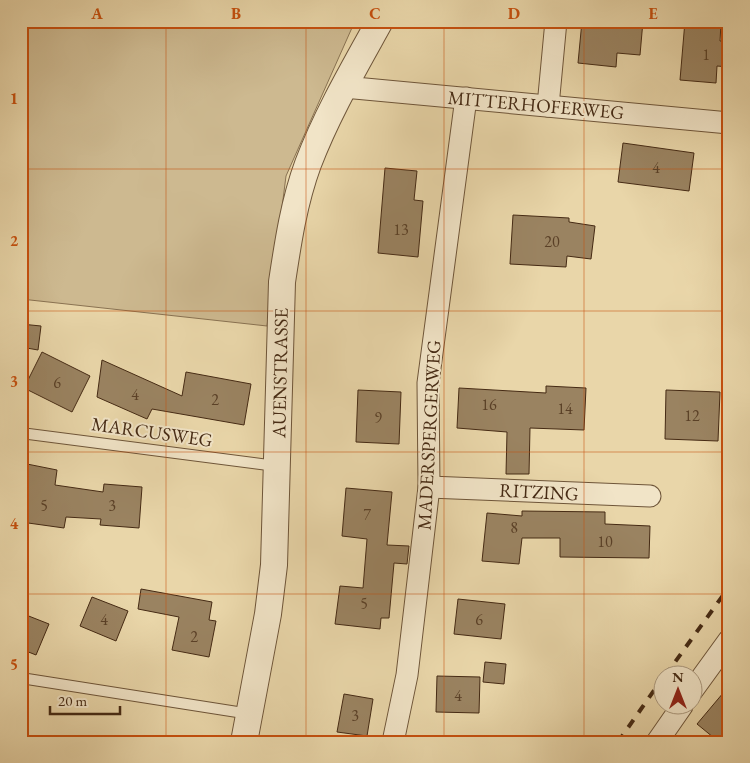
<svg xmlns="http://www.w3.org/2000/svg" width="750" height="763" font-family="'EB Garamond',serif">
	<rect width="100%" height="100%" fill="#e9d6a9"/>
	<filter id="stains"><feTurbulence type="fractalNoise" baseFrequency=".004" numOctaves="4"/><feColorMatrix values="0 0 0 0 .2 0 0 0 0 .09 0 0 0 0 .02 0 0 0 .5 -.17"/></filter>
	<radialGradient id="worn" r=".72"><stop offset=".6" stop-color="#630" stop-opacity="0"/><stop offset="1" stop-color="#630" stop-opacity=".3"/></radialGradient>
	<polygon fill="#cdb990" stroke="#897252" points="21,21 355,21 286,176 267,326 21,299"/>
	<g fill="#9a8361" stroke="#452a14">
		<polygon points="582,21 643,21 640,55 617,53 616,67 578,63"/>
		<polygon points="685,21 721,23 720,41 729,41 729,67 717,66 716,83 680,80"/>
		<polygon points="623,143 694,153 689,191 618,182"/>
		<polygon points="385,168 417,171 414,200 423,201 418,257 378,253"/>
		<polygon points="513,215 569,218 569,222 595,226 591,259 567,256 566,267 510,264"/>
		<polygon points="21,324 41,326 38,350 21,347"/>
		<polygon points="42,352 90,376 72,412 24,388"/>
		<polygon points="102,360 182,396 186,372 251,384 244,425 152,409 147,419 97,397"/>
		<polygon points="546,386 586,388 584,430 530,428 529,474 506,474 507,432 457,428 459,388 546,393"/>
		<polygon points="358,390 401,392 399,444 356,442"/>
		<polygon points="666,390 720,392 718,441 665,439"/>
		<polygon points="27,464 57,470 55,485 103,492 104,484 142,487 139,528 100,525 101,519 66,517 64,528 21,522 21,481 23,481"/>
		<polygon points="346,488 392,492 387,545 409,546 407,564 394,563 389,618 381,618 380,629 335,624 340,586 363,588 367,539 342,536"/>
		<polygon points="522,511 605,512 605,524 650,526 649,558 560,557 560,538 522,538 519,564 482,561 487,513 522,516"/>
		<polygon points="141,589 212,602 209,620 216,621 209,657 172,650 179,617 138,609"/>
		<polygon points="92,597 128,611 116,641 80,626"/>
		<polygon points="458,599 505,604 501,639 454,634"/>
		<polygon points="21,613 49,624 36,655 21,649"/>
		<polygon points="485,662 506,664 504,684 483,682"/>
		<polygon points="437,676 480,677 479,713 436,712"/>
		<polygon points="729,686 729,742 719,742 697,724"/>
		<polygon points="344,694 373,699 367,736 337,732"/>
	</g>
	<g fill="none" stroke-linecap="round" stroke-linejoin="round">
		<defs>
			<g id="service">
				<polyline points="21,433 276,466"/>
				<polyline points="21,678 250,714"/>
			</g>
			<g id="minor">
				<polyline points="344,87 729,123"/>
				<polyline points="548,106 556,21"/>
				<polyline points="429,487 650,496"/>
				<polyline points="692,691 729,640"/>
				<polyline points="393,742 407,675 429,487 428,383 466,98"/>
				<polyline points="657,742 682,706"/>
			</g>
			<path id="tertiary" d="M244,742l24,-128 6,-49 8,-283c6,-40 12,-80 26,-118 19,-50 46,-96 72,-143"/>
		</defs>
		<use href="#service" stroke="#6e5539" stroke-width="12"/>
		<use href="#minor" stroke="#6e5539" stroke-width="23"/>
		<use href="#tertiary" stroke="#6e5539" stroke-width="28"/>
		<use href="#service" stroke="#f1e4c7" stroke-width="10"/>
		<use href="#minor" stroke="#f1e4c7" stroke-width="21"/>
		<use href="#tertiary" stroke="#f1e4c7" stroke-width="26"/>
		<g stroke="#452a14" stroke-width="4" stroke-dasharray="9 9" stroke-linecap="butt">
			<polyline points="665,676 729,587"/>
			<polyline points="618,742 662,679"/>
		</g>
	</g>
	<path fill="none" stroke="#c7500e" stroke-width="1" stroke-opacity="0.55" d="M166,21v721M306,21v721M444,21v721M584,21v721M21,169h708M21,311h708M21,452h708M21,594h708"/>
	<g text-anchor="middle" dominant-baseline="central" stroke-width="4" stroke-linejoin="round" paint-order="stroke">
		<g font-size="16" fill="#5a4027">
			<text x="706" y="54">1</text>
			<text x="656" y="167">4</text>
			<text x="401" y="229">13</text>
			<text x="552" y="241">20</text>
			<text x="57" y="382">6</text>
			<text x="135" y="394">4</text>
			<text x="215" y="399">2</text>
			<text x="489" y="404">16</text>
			<text x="565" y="408">14</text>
			<text x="692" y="415">12</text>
			<text x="378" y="417">9</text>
			<text x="44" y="505">5</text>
			<text x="112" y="505">3</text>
			<text x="367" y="514">7</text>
			<text x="514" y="527">8</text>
			<text x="605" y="541">10</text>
			<text x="364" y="603">5</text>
			<text x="104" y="619">4</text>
			<text x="479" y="619">6</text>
			<text x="194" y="636">2</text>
			<text x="458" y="695">4</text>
			<text x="355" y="715">3</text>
		</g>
		<g font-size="19" fill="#452a14" stroke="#f1e4c7">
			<text transform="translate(536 105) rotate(5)">MITTERHOFERWEG</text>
			<text transform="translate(280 373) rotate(-89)">AUENSTRASSE</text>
			<text transform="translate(152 432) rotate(8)">MARCUSWEG</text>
			<text transform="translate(429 435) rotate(-87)">MADERSPERGERWEG</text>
			<text transform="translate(539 492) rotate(3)">RITZING</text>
		</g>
	</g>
	<rect width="750" height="763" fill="none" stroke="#e9d6a9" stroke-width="55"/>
	<g transform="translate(678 690)"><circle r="24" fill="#f1e4c7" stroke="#ac9a7f"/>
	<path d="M0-4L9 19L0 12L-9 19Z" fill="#8f2418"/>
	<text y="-8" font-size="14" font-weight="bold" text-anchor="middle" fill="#452a14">N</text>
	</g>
	<path d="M50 706v8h70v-8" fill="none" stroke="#452a14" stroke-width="2.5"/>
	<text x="58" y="706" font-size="15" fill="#452a14" stroke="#f1e4c7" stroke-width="4" paint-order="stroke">20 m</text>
	<rect x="28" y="28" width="694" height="708" fill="none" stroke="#c7500e" stroke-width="2"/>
	<g font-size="16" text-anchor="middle" font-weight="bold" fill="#c7500e">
		<text x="97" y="19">A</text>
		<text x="236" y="19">B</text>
		<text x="375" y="19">C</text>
		<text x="514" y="19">D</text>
		<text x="653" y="19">E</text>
		<text x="14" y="104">1</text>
		<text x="14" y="246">2</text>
		<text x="14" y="387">3</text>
		<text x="14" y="529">4</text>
		<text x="14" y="670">5</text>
	</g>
	<rect width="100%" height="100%" filter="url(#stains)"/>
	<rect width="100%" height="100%" fill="url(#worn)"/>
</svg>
